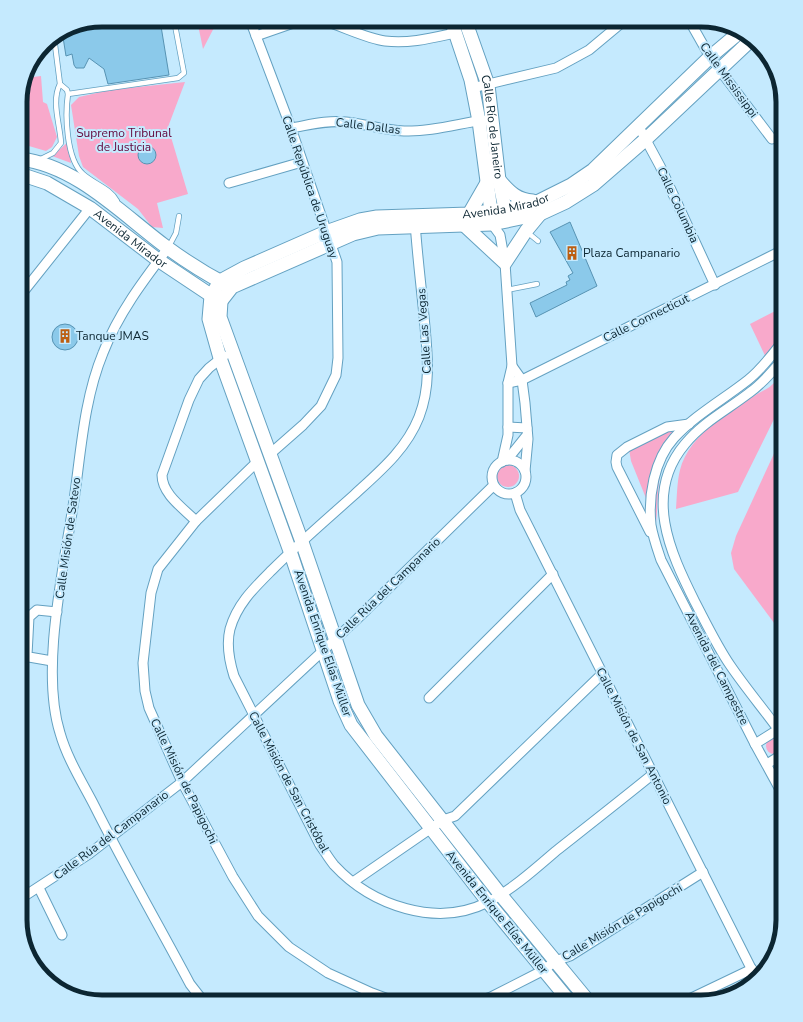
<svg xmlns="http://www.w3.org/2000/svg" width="803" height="1022" font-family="'Nunito Sans',sans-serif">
	<rect width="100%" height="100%" fill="#c5eafe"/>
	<g fill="#f8a9cb">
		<polygon points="197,20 218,20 203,49"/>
		<polygon points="41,76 43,102 47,104 57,137 52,147 46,151 22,144 20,140 20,96 25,78"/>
		<polygon points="185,82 168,127 188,194 157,203 163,228 152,227 138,209 83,167 79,156 71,105 79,97 110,90"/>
		<polygon points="68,142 71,163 52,156"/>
		<polygon points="783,307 783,343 768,362 750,324"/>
		<path d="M783,373v28l-45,91 -62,17c1,-13 1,-27 4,-39 9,-37 57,-65 88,-82 5,-3 10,-10 15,-15z"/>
		<path d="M694,416c-16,15 -30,38 -34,60 -3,15 -2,31 -4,47l-25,-62 -2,-12 35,-21z"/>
		<polygon points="783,434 783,635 734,569 731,553 736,536"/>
		<circle cx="508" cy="476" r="11"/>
		<circle cx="774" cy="746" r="8"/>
	</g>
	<g fill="#8bc9ea" stroke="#5793b3">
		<polygon points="102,20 160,20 169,75 108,84 104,69 89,58 84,68 76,68 74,65 72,54 66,56 62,31 71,26"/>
		<circle cx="147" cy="155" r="9"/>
		<polygon points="570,222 597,286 536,317 530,303 567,285 566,282 570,280 568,276 573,273 550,232"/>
		<circle cx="65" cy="337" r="13"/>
	</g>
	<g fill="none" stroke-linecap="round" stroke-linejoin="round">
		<defs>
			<g id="lane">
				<path d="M60,84l7,6 1,4c-3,21 -2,65 15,80 11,10 27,14 34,27"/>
				<polyline points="68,94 178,78 184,73 174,20"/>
				<path d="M41,159l12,-6 8,-10c-1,-19 -10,-42 -1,-59l-6,-47"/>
				<polyline points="527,232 538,241"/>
				<polyline points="168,248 176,233 179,216"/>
				<polyline points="507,290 537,284"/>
			</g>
			<g id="street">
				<polyline points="250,20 291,128 337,262 338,358 336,375 321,406 303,425 270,454"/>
				<path d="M321,20c19,5 46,19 64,21 24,3 47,-3 70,-8"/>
				<polyline points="689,20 710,57 772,139"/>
				<polyline points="256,36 302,20"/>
				<polyline points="472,88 556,68 589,50 625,20"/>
				<polyline points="639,127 660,166 715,285"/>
				<path d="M291,128c18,-3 36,-8 55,-6 19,2 38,8 58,9 26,1 53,-7 79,-11"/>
				<polyline points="229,183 302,162"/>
				<path d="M415,222c2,31 6,62 9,94 3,34 8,68 -5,101 -13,33 -40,55 -65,78 -28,25 -56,49 -82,75 -18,18 -35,34 -42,59 -4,16 -1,31 4,47l86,169c5,7 9,14 14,20 38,41 103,63 154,37 25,-13 47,-33 68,-51 33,-26 65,-51 97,-77"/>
				<polyline points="492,224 500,235 505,263 512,366 508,383 508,435 502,462"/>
				<path d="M168,248c-25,33 -50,66 -65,105 -19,46 -22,98 -29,147 -10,67 -34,169 -14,233 7,25 22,49 34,72 30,60 64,119 96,179l14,18"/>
				<polyline points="20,296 90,208"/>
				<polyline points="512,366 522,380 525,403 528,439 525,471"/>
				<polyline points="508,383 522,380 783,250"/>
				<polyline points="508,427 527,428"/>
				<circle cx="509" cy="477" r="17"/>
				<polyline points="507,460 527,435"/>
				<polyline points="257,462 196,521 158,569 151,593 143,663 145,691 149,708 182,782 233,877 258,916 289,947 328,973 372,993 396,1002"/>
				<polyline points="515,493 520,510 756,978"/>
				<path d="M196,521c-13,-13 -34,-27 -34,-46l27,-75 10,-21 10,-11 15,-12"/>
				<polyline points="650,532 617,467 616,462 617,455 627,447 667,427 689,424"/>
				<polyline points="52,661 29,657 27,655 29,617 37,610 57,612"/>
				<polyline points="429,698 553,574"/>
				<path d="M783,736c-17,-24 -36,-46 -53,-71 -13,-19 -24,-42 -35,-63 -25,-50 -52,-108 -10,-158 18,-22 42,-34 64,-51 13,-9 24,-22 34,-34"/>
				<polyline points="755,744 779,729"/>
				<polyline points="767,764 783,754"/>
				<path d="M783,795l-28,-51 -94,-184c-4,-12 -8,-23 -10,-35 -3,-28 3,-65 23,-87 21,-23 50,-39 74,-58 14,-11 24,-25 35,-39"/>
				<polyline points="353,882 443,820 455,816 603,673"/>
				<polyline points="39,888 62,935"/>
				<polyline points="20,899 89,854 182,782 356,620 493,486"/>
				<polyline points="477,1002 491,997 544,970 555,961 570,956 703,872"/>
				<polyline points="683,1002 752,969"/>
			</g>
			<g id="secondary">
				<polyline points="451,20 471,80 479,121 492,219"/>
				<path id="s1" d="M465,20l23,65 11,95 8,38"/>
				<path d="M20,159c56,6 102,55 145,87 19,14 41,28 62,39"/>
				<path id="s2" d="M20,174l27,9 43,25 68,52 60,40"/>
				<path d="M500,181c10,12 18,19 33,20"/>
				<polyline points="469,214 488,181"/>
				<polyline points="464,225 505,263 526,231 540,214"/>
				<polyline points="221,301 220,317 302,542 358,705 376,736 500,894 589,1002"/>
				<polyline points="221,301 232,287 353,234 378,228 492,224 540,214 566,202 593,185 646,139 751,40"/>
				<path id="s3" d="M570,1002l-82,-100 -137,-177 -11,-24 -50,-150 -70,-193 -11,-39 2,-23 9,-15 24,-13 82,-36 34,-12 17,-3 92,-3 37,-5 31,-7 34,-17 22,-15 117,-113 31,-26"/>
			</g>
		</defs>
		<use href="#lane" stroke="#64a1c1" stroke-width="6"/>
		<use href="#street" stroke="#64a1c1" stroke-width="11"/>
		<use href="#secondary" stroke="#64a1c1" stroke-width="15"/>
		<use href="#lane" stroke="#fff" stroke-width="4.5"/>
		<use href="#street" stroke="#fff" stroke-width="9"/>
		<use href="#secondary" stroke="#fff" stroke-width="13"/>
	</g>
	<defs>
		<symbol id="building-bare" viewBox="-9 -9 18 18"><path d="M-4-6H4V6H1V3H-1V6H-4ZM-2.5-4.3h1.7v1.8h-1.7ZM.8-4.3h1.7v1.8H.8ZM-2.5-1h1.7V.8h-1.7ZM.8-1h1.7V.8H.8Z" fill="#bc5e11" stroke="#c5eafe" stroke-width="2.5" paint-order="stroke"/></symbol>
	</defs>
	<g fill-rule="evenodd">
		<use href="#building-bare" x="562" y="243" width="20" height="20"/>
		<use href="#building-bare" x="55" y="326" width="20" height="20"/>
	</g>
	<g text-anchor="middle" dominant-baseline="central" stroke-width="4" stroke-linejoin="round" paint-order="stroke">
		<g font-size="12" fill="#0c2632" stroke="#c5eafe">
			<text transform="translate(729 80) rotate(54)">Calle Mississippi</text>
			<text transform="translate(368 126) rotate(7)">Calle Dallas</text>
			<text stroke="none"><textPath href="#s1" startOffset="111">Calle Río de Janeiro</textPath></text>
			<text transform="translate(310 187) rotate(71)">Calle República de Uruguay</text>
			<text stroke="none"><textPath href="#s3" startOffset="1124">Avenida Mirador</textPath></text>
			<text transform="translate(678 205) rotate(65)">Calle Columbia</text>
			<text stroke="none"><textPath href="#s2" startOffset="129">Avenida Mirador</textPath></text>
			<text transform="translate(646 318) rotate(-26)">Calle Connecticut</text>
			<text transform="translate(424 331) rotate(-94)">Calle Las Vegas</text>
			<text transform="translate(68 538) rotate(-82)">Calle Misión de Satevo</text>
			<text transform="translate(388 588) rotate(-44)">Calle Rúa del Campanario</text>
			<text transform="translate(323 643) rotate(71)">Avenida Enrique Elías Müller</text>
			<text transform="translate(717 668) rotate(63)">Avenida del Campestre</text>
			<text transform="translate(634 736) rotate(63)">Calle Misión de San Antonio</text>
			<text transform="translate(184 781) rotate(64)">Calle Misión de Papigochi</text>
			<text transform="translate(289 782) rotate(62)">Calle Misión de San Cristóbal</text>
			<text transform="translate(111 835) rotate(-37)">Calle Rúa del Campanario</text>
			<text transform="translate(497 912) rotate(51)">Avenida Enrique Elías Müller</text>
			<text transform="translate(622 922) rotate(-31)">Calle Misión de Papigochi</text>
		</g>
		<g font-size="12" fill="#62073c" stroke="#c5eafe">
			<text x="124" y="133">Supremo Tribunal<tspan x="124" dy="14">de Justicia</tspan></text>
		</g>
		<g font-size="12" fill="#0c2632" stroke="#c5eafe" text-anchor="start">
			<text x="583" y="253">Plaza Campanario</text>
			<text x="76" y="336">Tanque JMAS</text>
		</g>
	</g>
	<path d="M0 0H803V1022H0ZM102 27H701A75 75 0 0 1 776 102V920A75 75 0 0 1 701 995H102A75 75 0 0 1 27 920V102A75 75 0 0 1 102 27Z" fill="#c5eafe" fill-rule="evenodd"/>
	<path fill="none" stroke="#0c2632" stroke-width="5" d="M102 27H701A75 75 0 0 1 776 102V920A75 75 0 0 1 701 995H102A75 75 0 0 1 27 920V102A75 75 0 0 1 102 27Z"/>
</svg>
